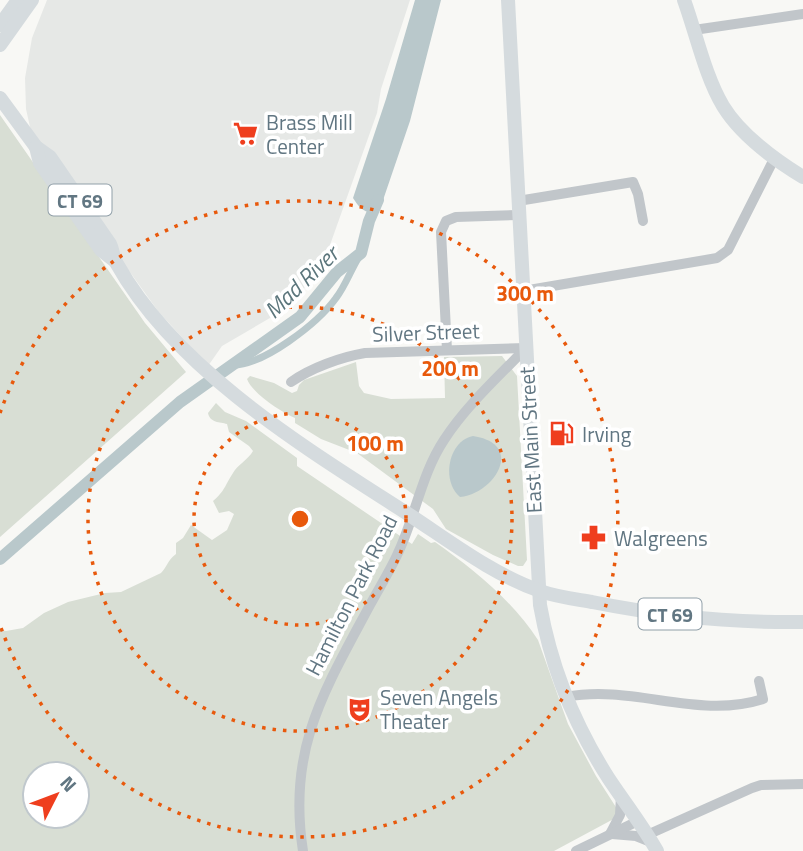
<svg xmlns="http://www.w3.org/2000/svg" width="803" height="851" font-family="'Titillium Web',sans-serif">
	<rect width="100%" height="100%" fill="#f8f8f5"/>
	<polygon fill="#e6e8e6" points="47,0 410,0 381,89 377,113 325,259 295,301 282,311 222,346 208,366 158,311 32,136 26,109 25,78 32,38"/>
	<g fill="#d8ded4" fill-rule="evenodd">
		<polygon points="0,115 145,323 186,372 0,537"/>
		<path d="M444,357l58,-1 15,20 10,184 -4,6h-5l-25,-11 -47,-26 -13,-20 -76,-56 -36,-14 -26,-16v-5c-14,-6 -43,-25 -48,-39l3,-3 24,7 18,10 5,-2 2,-6 5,-5 52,-18 3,24 5,7 27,6 54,-1z"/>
		<path d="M216,403l9,9 21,9 51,37v8l115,78 6,-10 13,9 4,-1c37,26 78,59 103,98l30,84 28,52 25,39 -67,36h-554v-221l6,1 17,-3 21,-15 24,-11 37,-9 16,-1 40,-19c6,-6 6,-12 15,-19v-11l7,-5 8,-13 21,15 15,-10 7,-16 -5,-3 -10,2 -6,-12c12,-10 12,-16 20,-28 4,-8 15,-13 20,-22l-4,-5 -20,-14 -2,-8c-7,-2 -17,-1 -19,-11zM35,774h42v42h-42z"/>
	</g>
	<g fill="#b9c8cb">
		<path d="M415,0h26l-31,121 -29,85 -5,6c-11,3 -18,-6 -23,-14l33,-99z"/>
		<path d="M473,436c53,8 21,58 -13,61 -19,-16 -12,-56 13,-61z"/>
	</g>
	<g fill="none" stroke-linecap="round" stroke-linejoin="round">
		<path stroke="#b9c8cb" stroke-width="7" d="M232,365c31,1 86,-42 104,-67 10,-13 15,-29 24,-43"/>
		<polyline stroke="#b9c8cb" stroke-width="12" points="0,559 180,402 300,317 337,272 361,253 369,221 378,200"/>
		<g stroke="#c1c6ca" stroke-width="10">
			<polyline points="694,30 803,14"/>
			<polyline points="518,201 633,182 638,194 643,221"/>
			<polyline points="523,291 717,258 728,250 775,157"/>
			<polyline points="447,350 441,232 446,221 456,217 519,215"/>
			<path d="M291,382c20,-14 50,-25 74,-29l161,-5"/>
			<path d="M566,697c67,-13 132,23 197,2l-4,-18"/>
			<polyline points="610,834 620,815 621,796"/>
			<polyline points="612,834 636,836 651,842"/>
			<polyline points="647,835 752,788 761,785 803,784"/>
			<path d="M303,851c-16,-102 21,-160 67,-246 9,-17 20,-34 28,-52 17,-36 24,-80 46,-113 22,-34 54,-63 82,-92"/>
			<polyline points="576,851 638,821"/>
		</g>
		<g stroke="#d5dbde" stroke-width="14">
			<path d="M508,0l32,605c11,62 35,121 69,174 16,24 34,47 48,72"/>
			<path d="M684,0c12,33 21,76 39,106 17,28 52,54 80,71"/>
			<polyline points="0,25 18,0"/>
			<polyline points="0,45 32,0"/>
			<path d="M0,98l36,49 14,10 60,87c3,6 3,14 7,20 60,107 190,185 291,250 43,28 84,60 132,77 17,6 35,8 52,11 70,14 140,21 211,20"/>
			<polyline points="36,147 40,163 101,250 115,261"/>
		</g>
	</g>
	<g fill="none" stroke="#e8590c" stroke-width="3.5" stroke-dasharray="3.5 7">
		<circle cx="300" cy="519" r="106"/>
		<circle cx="300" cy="519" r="212"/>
		<path d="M0 413A318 318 0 1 1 0 625"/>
	</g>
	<defs>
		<symbol id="supermarket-bare" viewBox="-9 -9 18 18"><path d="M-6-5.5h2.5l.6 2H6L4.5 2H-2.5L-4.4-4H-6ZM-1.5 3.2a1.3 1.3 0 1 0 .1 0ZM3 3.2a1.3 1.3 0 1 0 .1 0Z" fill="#ef3e1e" stroke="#fff" stroke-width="2.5" paint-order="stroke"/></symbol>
		<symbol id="fuel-bare" viewBox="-9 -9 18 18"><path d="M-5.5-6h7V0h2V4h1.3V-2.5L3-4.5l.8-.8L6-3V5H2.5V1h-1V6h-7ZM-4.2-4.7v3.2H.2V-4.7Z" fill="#ef3e1e" stroke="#fff" stroke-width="2.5" paint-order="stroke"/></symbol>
		<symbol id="pharmacy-bare" viewBox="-9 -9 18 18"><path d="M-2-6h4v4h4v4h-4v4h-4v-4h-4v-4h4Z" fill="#ef3e1e" stroke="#fff" stroke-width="2.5" paint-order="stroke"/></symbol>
		<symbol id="theatre-bare" viewBox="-9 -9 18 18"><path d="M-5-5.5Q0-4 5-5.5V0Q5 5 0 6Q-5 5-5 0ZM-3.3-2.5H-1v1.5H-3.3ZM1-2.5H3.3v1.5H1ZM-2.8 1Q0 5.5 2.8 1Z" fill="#ef3e1e" stroke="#fff" stroke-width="2.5" paint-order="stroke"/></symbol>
	</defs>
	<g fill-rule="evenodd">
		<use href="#supermarket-bare" x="228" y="116" width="35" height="35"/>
		<use href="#fuel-bare" x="544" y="416" width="35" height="35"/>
		<use href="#pharmacy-bare" x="576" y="520" width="35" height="35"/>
		<use href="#theatre-bare" x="342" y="692" width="35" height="35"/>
	</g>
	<g text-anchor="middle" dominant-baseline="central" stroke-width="7" stroke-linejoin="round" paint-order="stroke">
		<g fill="#fff" stroke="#909fa8" stroke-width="2">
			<rect x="48.5" y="184.5" width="63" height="31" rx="5"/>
			<rect x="638.5" y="598.5" width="63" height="31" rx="5"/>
		</g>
		<g font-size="19" font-weight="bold" fill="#617682">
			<text x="80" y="200">CT 69</text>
			<text x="670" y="614">CT 69</text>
		</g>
		<g font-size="21" fill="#617682" stroke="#fff" text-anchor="start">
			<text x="266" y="122">Brass Mill<tspan x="266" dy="24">Center</tspan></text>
			<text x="582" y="434">Irving</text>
			<text x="614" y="538">Walgreens</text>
			<text x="380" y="697">Seven Angels<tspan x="380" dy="24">Theater</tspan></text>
		</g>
		<g font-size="21" fill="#617682" stroke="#fff">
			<text transform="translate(426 332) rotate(-2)">Silver Street</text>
			<text transform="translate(530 440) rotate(-93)">East Main Street</text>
			<text transform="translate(351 595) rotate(-63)">Hamilton Park Road</text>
		</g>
		<g font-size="23" font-style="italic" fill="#5c767c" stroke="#fff">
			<text transform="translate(301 282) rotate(-44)">Mad River</text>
		</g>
	</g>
	<circle cx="300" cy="519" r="10" fill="#e8590c" stroke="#fff" stroke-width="3.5"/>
	<g font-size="21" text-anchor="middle" font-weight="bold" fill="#e8590c" stroke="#fff" stroke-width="7" stroke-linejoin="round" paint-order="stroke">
		<text x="525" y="301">300 m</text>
		<text x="450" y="376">200 m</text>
		<text x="375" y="451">100 m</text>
	</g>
	<g transform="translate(56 795) rotate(48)"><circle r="33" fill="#ffffff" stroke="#c0c8cd" stroke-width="2"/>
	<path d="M0-5L12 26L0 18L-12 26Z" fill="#ef3e1e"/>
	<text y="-10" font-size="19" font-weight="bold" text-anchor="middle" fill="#617682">N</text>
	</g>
</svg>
